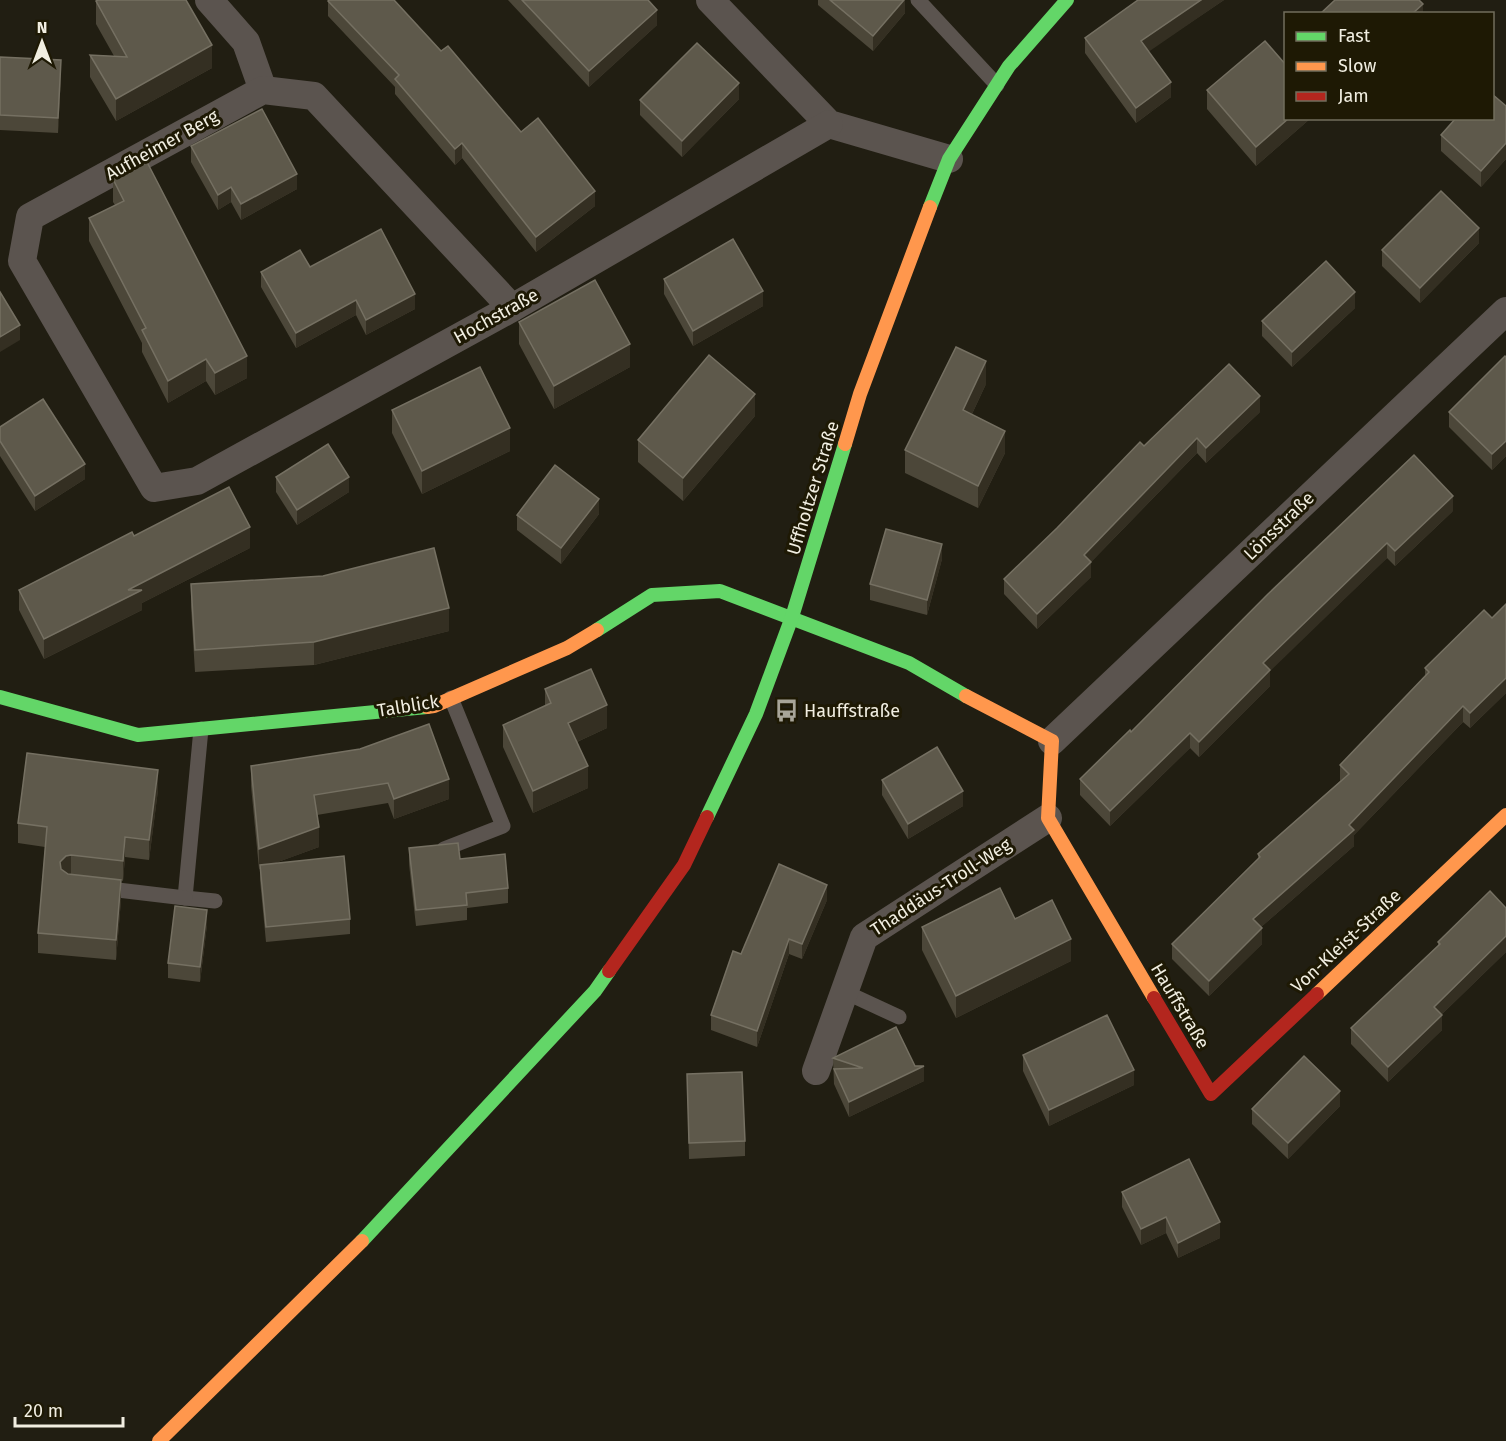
<svg xmlns="http://www.w3.org/2000/svg" width="1506" height="1441" font-family="'Fira Sans',sans-serif">
	<rect width="100%" height="100%" fill="#211e12"/>
	<g fill="none" stroke-linecap="round" stroke-linejoin="round">
		<g stroke="#5b544f" stroke-width="15">
			<polyline points="918,0 997,85"/>
			<polyline points="201,729 185,898 215,901"/>
			<polyline points="444,849 503,826 451,698"/>
			<polyline points="101,888 185,898"/>
			<polyline points="845,992 899,1017"/>
		</g>
		<g stroke="#5b544f" stroke-width="28">
			<polyline points="209,0 246,42 263,90"/>
			<polyline points="710,0 829,124 949,159"/>
			<polyline points="512,308 314,96 263,90 30,217 22,261 154,488 197,481 512,308 829,124"/>
			<polyline points="1052,741 1506,311"/>
			<polyline points="816,1071 864,937 1048,818"/>
		</g>
		<g stroke="#63d668" stroke-width="14">
			<polyline points="930,207 949,159 1009,66 1067,0"/>
			<polyline points="597,630 652,595 720,591 909,663 966,696"/>
			<polyline points="0,697 138,735 427,707"/>
			<polyline points="707,817 756,714 792,617 845,444"/>
			<polyline points="362,1241 595,991 609,971"/>
		</g>
		<g stroke="#ff974d" stroke-width="14">
			<polyline points="845,444 860,394 930,207"/>
			<polyline points="966,696 1052,741 1048,818 1154,998"/>
			<polyline points="427,707 434,706 567,648 597,630"/>
			<polyline points="1317,994 1506,815"/>
			<polyline points="159,1441 362,1241"/>
		</g>
		<g stroke="#b3261e" stroke-width="14">
			<polyline points="609,971 684,865 707,817"/>
			<polyline points="1154,998 1211,1094 1317,994"/>
		</g>
	</g>
	<g fill="#4c4739">
		<polygon points="508,0 648,0 657,25 589,87"/>
		<polygon points="818,0 905,0 905,13 873,51 818,5"/>
		<polygon points="1138,0 1224,0 1148,51 1171,97 1136,123 1085,53 1085,38"/>
		<polygon points="96,1 212,68 116,121 90,77 90,55 114,56 96,24"/>
		<polygon points="328,1 441,51 595,206 536,252 462,158 455,165 395,94 395,87 328,16"/>
		<polygon points="0,57 61,75 58,133 0,130"/>
		<polygon points="1207,90 1286,118 1311,118 1256,166 1207,109"/>
		<polygon points="739,99 682,157 640,115 640,100"/>
		<polygon points="1506,106 1506,159 1481,187 1441,151 1441,135"/>
		<polygon points="191,146 297,189 241,220 231,202 218,210 191,162"/>
		<polygon points="113,179 247,378 215,395 206,381 168,403 142,352 142,343 89,241 89,218 115,205 113,202"/>
		<polygon points="1479,243 1420,303 1382,266 1382,250"/>
		<polygon points="310,267 415,309 366,335 356,315 296,348 261,287 261,272"/>
		<polygon points="664,279 763,306 693,346 664,294"/>
		<polygon points="1355,308 1292,367 1262,336 1262,321"/>
		<polygon points="519,322 630,367 554,409 519,344"/>
		<polygon points="1506,357 1506,456 1492,470 1449,427 1449,412"/>
		<polygon points="986,384 972,414 1005,453 978,508 905,473 905,450"/>
		<polygon points="392,410 510,451 422,494 392,433"/>
		<polygon points="1260,412 1206,463 1197,453 1091,562 1091,577 1037,629 1004,594 1004,579 1144,446"/>
		<polygon points="755,416 683,501 638,462 638,440"/>
		<polygon points="0,427 85,479 35,511 0,456"/>
		<polygon points="276,477 349,492 297,525 276,492"/>
		<polygon points="1453,511 1395,566 1387,558 1270,670 1270,686 1199,757 1190,748 1110,826 1080,795 1080,779 1131,732 1268,594"/>
		<polygon points="599,514 561,564 517,530 517,515"/>
		<polygon points="250,548 142,603 142,610 44,659 19,610 19,590"/>
		<polygon points="942,559 927,615 870,600 870,584"/>
		<polygon points="191,584 449,631 314,665 195,672 191,607"/>
		<polygon points="1506,604 1506,693 1470,728 1463,722 1354,835 1354,846 1261,927 1262,944 1209,996 1172,959 1172,944 1258,860 1258,854 1340,781 1340,765 1425,676 1425,668 1492,618"/>
		<polygon points="545,689 607,728 577,742 588,788 533,813 503,747 503,725 545,706"/>
		<polygon points="360,749 449,799 394,819 388,803 317,815 319,847 275,863 350,919 350,934 266,942 260,880 260,869 259,869 251,786 251,766"/>
		<polygon points="882,780 963,806 908,839 882,795"/>
		<polygon points="158,790 149,860 125,857 123,881 121,880 121,900 116,960 38,953 38,933 45,847 18,843 18,823"/>
		<polygon points="409,848 460,859 508,888 508,903 467,908 467,920 416,926 409,864"/>
		<polygon points="827,900 802,959 789,954 757,1047 711,1030 711,1015 741,954"/>
		<polygon points="1506,908 1506,952 1441,1015 1442,1030 1388,1082 1351,1044 1351,1028 1438,946 1438,942"/>
		<polygon points="207,925 200,982 168,978 168,963"/>
		<polygon points="922,927 1071,961 956,1018 922,950"/>
		<polygon points="1023,1055 1134,1085 1049,1126 1023,1071"/>
		<polygon points="833,1058 915,1066 924,1081 849,1117 834,1084"/>
		<polygon points="687,1074 745,1141 745,1156 689,1159"/>
		<polygon points="1340,1106 1288,1159 1252,1124 1252,1109"/>
		<polygon points="1122,1192 1220,1238 1178,1258 1166,1233 1141,1245 1122,1207"/>
	</g>
	<g fill="#342f22">
		<polygon points="904,0 905,0 905,13 873,51 873,36"/>
		<polygon points="1201,0 1224,0 1141,57 1141,41"/>
		<polygon points="1423,4 1423,14 1412,14"/>
		<polygon points="657,10 657,25 589,87 589,71"/>
		<polygon points="212,45 212,68 116,121 116,99"/>
		<polygon points="61,60 61,75 58,133 58,118"/>
		<polygon points="1171,82 1171,97 1136,123 1136,108"/>
		<polygon points="739,83 739,99 682,157 682,141"/>
		<polygon points="1289,118 1311,118 1256,166 1256,147"/>
		<polygon points="462,143 462,158 455,165 455,149"/>
		<polygon points="1506,143 1506,159 1481,187 1481,171"/>
		<polygon points="297,174 297,189 241,220 241,204"/>
		<polygon points="231,187 231,202 218,210 218,195"/>
		<polygon points="595,191 595,206 536,252 536,237"/>
		<polygon points="1479,228 1479,243 1420,303 1420,288"/>
		<polygon points="763,291 763,306 693,346 693,331"/>
		<polygon points="1355,292 1355,308 1292,367 1292,352"/>
		<polygon points="415,294 415,309 366,335 366,320"/>
		<polygon points="356,300 356,315 296,348 296,333"/>
		<polygon points="20,325 20,340 0,352 0,337"/>
		<polygon points="630,344 630,367 554,409 554,386"/>
		<polygon points="247,356 247,378 215,395 215,373"/>
		<polygon points="206,359 206,381 168,403 168,381"/>
		<polygon points="986,361 986,384 963,433 963,410"/>
		<polygon points="755,394 755,416 683,501 683,478"/>
		<polygon points="1260,396 1260,412 1206,463 1206,448"/>
		<polygon points="510,428 510,451 422,494 422,471"/>
		<polygon points="1005,431 1005,453 978,508 978,486"/>
		<polygon points="1197,438 1197,453 1091,562 1091,577 1037,629 1037,614 1084,555"/>
		<polygon points="1506,441 1506,456 1492,470 1492,454"/>
		<polygon points="85,464 85,479 35,511 35,496"/>
		<polygon points="349,477 349,492 297,525 297,510"/>
		<polygon points="1453,496 1453,511 1395,566 1395,551"/>
		<polygon points="599,499 599,514 561,564 561,548"/>
		<polygon points="250,527 250,548 142,603 142,610 44,659 44,639 128,590"/>
		<polygon points="1387,543 1387,558 1263,678 1263,663"/>
		<polygon points="942,544 942,559 927,615 927,600"/>
		<polygon points="449,608 449,631 314,665 314,642"/>
		<polygon points="1270,670 1270,686 1199,757 1199,742"/>
		<polygon points="1506,678 1506,693 1470,728 1470,713"/>
		<polygon points="607,705 607,728 568,746 568,723"/>
		<polygon points="1463,706 1463,722 1354,835 1354,846 1253,934 1253,919 1349,825"/>
		<polygon points="1190,733 1190,748 1110,826 1110,811"/>
		<polygon points="588,766 588,788 533,813 533,791"/>
		<polygon points="158,770 158,790 149,860 149,840"/>
		<polygon points="449,779 449,799 394,819 394,799"/>
		<polygon points="963,791 963,806 908,839 908,824"/>
		<polygon points="319,827 319,847 259,869 259,849"/>
		<polygon points="125,837 125,857 123,881 123,861"/>
		<polygon points="71,855 71,874 60,882 60,862 66,856"/>
		<polygon points="121,880 121,900 116,960 116,940"/>
		<polygon points="827,885 827,900 802,959 802,944"/>
		<polygon points="207,910 207,925 200,982 200,967"/>
		<polygon points="1262,928 1262,944 1209,996 1209,981"/>
		<polygon points="1506,936 1506,952 1434,1022 1434,1007"/>
		<polygon points="789,939 789,954 757,1047 757,1031"/>
		<polygon points="1071,939 1071,961 956,1018 956,996"/>
		<polygon points="1442,1015 1442,1030 1388,1082 1388,1067"/>
		<polygon points="924,1066 924,1081 849,1117 849,1102"/>
		<polygon points="1134,1070 1134,1085 1049,1126 1049,1110"/>
		<polygon points="1340,1091 1340,1106 1288,1159 1288,1143"/>
		<polygon points="1166,1217 1166,1233 1141,1245 1141,1229"/>
		<polygon points="1220,1222 1220,1238 1178,1258 1178,1243"/>
	</g>
	<g fill="#5e594b" stroke="#757062" stroke-width="1.5">
		<polygon points="98,0 186,0 212,45 116,99 90,55 127,57 96,1"/>
		<polygon points="329,0 394,0 441,51 448,46 521,132 538,118 595,191 536,237 462,143 455,149 395,79 399,75 328,1"/>
		<polygon points="522,0 648,0 657,10 589,71"/>
		<polygon points="830,0 904,0 873,36"/>
		<polygon points="1138,0 1201,0 1141,41 1171,82 1136,108 1085,38"/>
		<polygon points="1335,0 1419,0 1423,4 1412,14 1320,14"/>
		<polygon points="1265,41 1286,65 1286,118 1289,118 1256,147 1207,90"/>
		<polygon points="697,43 739,83 682,141 640,100"/>
		<polygon points="0,57 61,60 58,118 0,115"/>
		<polygon points="1492,94 1506,106 1506,143 1481,171 1441,135 1456,118 1492,118"/>
		<polygon points="262,109 297,174 241,204 231,187 218,195 191,146"/>
		<polygon points="147,162 247,356 215,373 206,359 168,381 142,330 146,328 89,218 124,201 113,179"/>
		<polygon points="1441,191 1479,228 1420,288 1382,250"/>
		<polygon points="381,229 415,294 366,320 356,300 296,333 261,272 300,250 310,267"/>
		<polygon points="733,239 763,291 693,331 664,279"/>
		<polygon points="1326,261 1355,292 1292,352 1262,321"/>
		<polygon points="595,280 630,344 554,386 519,322"/>
		<polygon points="0,292 20,325 0,337"/>
		<polygon points="956,347 986,361 963,410 1005,431 978,486 905,450"/>
		<polygon points="709,355 755,394 683,478 638,440"/>
		<polygon points="1505,356 1506,357 1506,441 1492,454 1449,412"/>
		<polygon points="1229,364 1260,396 1206,448 1197,438 1084,555 1091,562 1037,614 1004,579 1057,528 1140,442 1144,446"/>
		<polygon points="480,367 510,428 422,471 392,410"/>
		<polygon points="43,399 85,464 35,496 0,441 0,427"/>
		<polygon points="328,444 349,477 297,510 276,477"/>
		<polygon points="1414,455 1453,496 1395,551 1387,543 1263,663 1270,670 1199,742 1190,733 1110,811 1080,779 1130,730 1131,732 1268,594"/>
		<polygon points="555,465 599,499 561,548 517,515"/>
		<polygon points="229,487 250,527 128,590 142,590 44,639 19,590 132,532 134,536"/>
		<polygon points="886,529 942,544 927,600 870,584"/>
		<polygon points="434,548 449,608 314,642 195,650 191,584 323,576"/>
		<polygon points="1506,604 1506,678 1470,713 1463,706 1349,825 1354,830 1253,919 1262,928 1209,981 1172,944 1260,857 1258,854 1349,774 1340,765 1429,672 1425,668 1484,610 1492,618"/>
		<polygon points="591,669 607,705 568,723 588,766 533,791 503,725 551,703 545,689"/>
		<polygon points="429,724 449,779 394,799 388,783 314,795 319,827 259,849 251,766 360,749"/>
		<polygon points="937,747 963,791 908,824 882,780"/>
		<polygon points="27,753 158,770 149,840 125,837 123,861 71,855 66,856 60,862 61,869 68,874 121,880 116,940 38,933 47,827 18,823"/>
		<polygon points="458,843 460,859 505,854 508,888 466,893 467,905 416,910 409,848"/>
		<polygon points="344,856 350,919 266,927 260,865"/>
		<polygon points="779,864 827,885 802,944 789,939 757,1031 711,1015 733,951 741,954"/>
		<polygon points="1000,888 1015,919 1052,900 1071,939 956,996 922,927"/>
		<polygon points="1490,891 1506,908 1506,936 1434,1007 1442,1015 1388,1067 1351,1028 1440,944 1438,942"/>
		<polygon points="175,906 207,910 200,967 168,963"/>
		<polygon points="1107,1015 1134,1070 1049,1110 1023,1055"/>
		<polygon points="896,1027 915,1066 924,1066 849,1102 834,1069 863,1068 833,1058"/>
		<polygon points="1304,1056 1340,1091 1288,1143 1252,1109"/>
		<polygon points="742,1072 745,1141 689,1143 687,1074"/>
		<polygon points="1189,1159 1220,1222 1178,1243 1166,1217 1141,1229 1122,1192"/>
	</g>
	<defs>
		<symbol id="bus-bare" viewBox="-9 -9 18 18"><path d="M-5-6H5V4H4V6H2V4H-2V6H-4V4H-5ZM-3.5-4V0h7V-4ZM-3.5 1.2v1.5H-2V1.2ZM2 1.2v1.5H3.5V1.2Z" fill="#a8a599" stroke="#1e1904" stroke-width="2.5" paint-order="stroke"/></symbol>
	</defs>
	<g fill-rule="evenodd">
		<use href="#bus-bare" x="770" y="694" width="33" height="33"/>
	</g>
	<g text-anchor="middle" dominant-baseline="central" stroke-width="6" stroke-linejoin="round" paint-order="stroke">
		<g font-size="18" fill="#f1eee1" stroke="#1e1904">
			<text transform="translate(162 145) rotate(-29)">Aufheimer Berg</text>
			<text transform="translate(496 316) rotate(-29)">Hochstraße</text>
			<text transform="translate(813 488) rotate(-73)">Uffholtzer Straße</text>
			<text transform="translate(1279 526) rotate(-44)">Lönsstraße</text>
			<text transform="translate(408 706) rotate(-9)">Talblick</text>
			<text transform="translate(941 887) rotate(-33)">Thaddäus-Troll-Weg</text>
			<text transform="translate(1346 941) rotate(-43)">Von-Kleist-Straße</text>
			<text transform="translate(1180 1006) rotate(59)">Hauffstraße</text>
		</g>
		<g font-size="18" fill="#f1eee1" stroke="#1e1904" text-anchor="start">
			<text x="804" y="711">Hauffstraße</text>
		</g>
	</g>
	<rect x="1284" y="12" width="210" height="108" fill="#1e1904" stroke="#726e5c" stroke-width="1.5"/>
	<rect x="1296" y="32" width="30" height="9" fill="#63d668" stroke="#726e5c" stroke-width="1.5"/>
	<text x="1338" y="42" font-size="18" fill="#f1eee1">Fast</text>
	<rect x="1296" y="62" width="30" height="9" fill="#ff974d" stroke="#726e5c" stroke-width="1.5"/>
	<text x="1338" y="72" font-size="18" fill="#f1eee1">Slow</text>
	<rect x="1296" y="92" width="30" height="9" fill="#b3261e" stroke="#726e5c" stroke-width="1.5"/>
	<text x="1338" y="102" font-size="18" fill="#f1eee1">Jam</text>
	<g transform="translate(42 42)" stroke="#1e1904" stroke-width="4.5" paint-order="stroke">
	<path d="M0-4.5L10 22L0 15L-10 22Z" fill="#f1eee1"/>
	<text y="-9" font-size="16" font-weight="bold" text-anchor="middle" fill="#f1eee1">N</text>
	</g>
	<path d="M15 1417v9h108v-9" fill="none" stroke="#f1eee1" stroke-width="3"/>
	<text x="24" y="1417" font-size="18" fill="#f1eee1" stroke="#1e1904" stroke-width="4.5" paint-order="stroke">20 m</text>
</svg>
